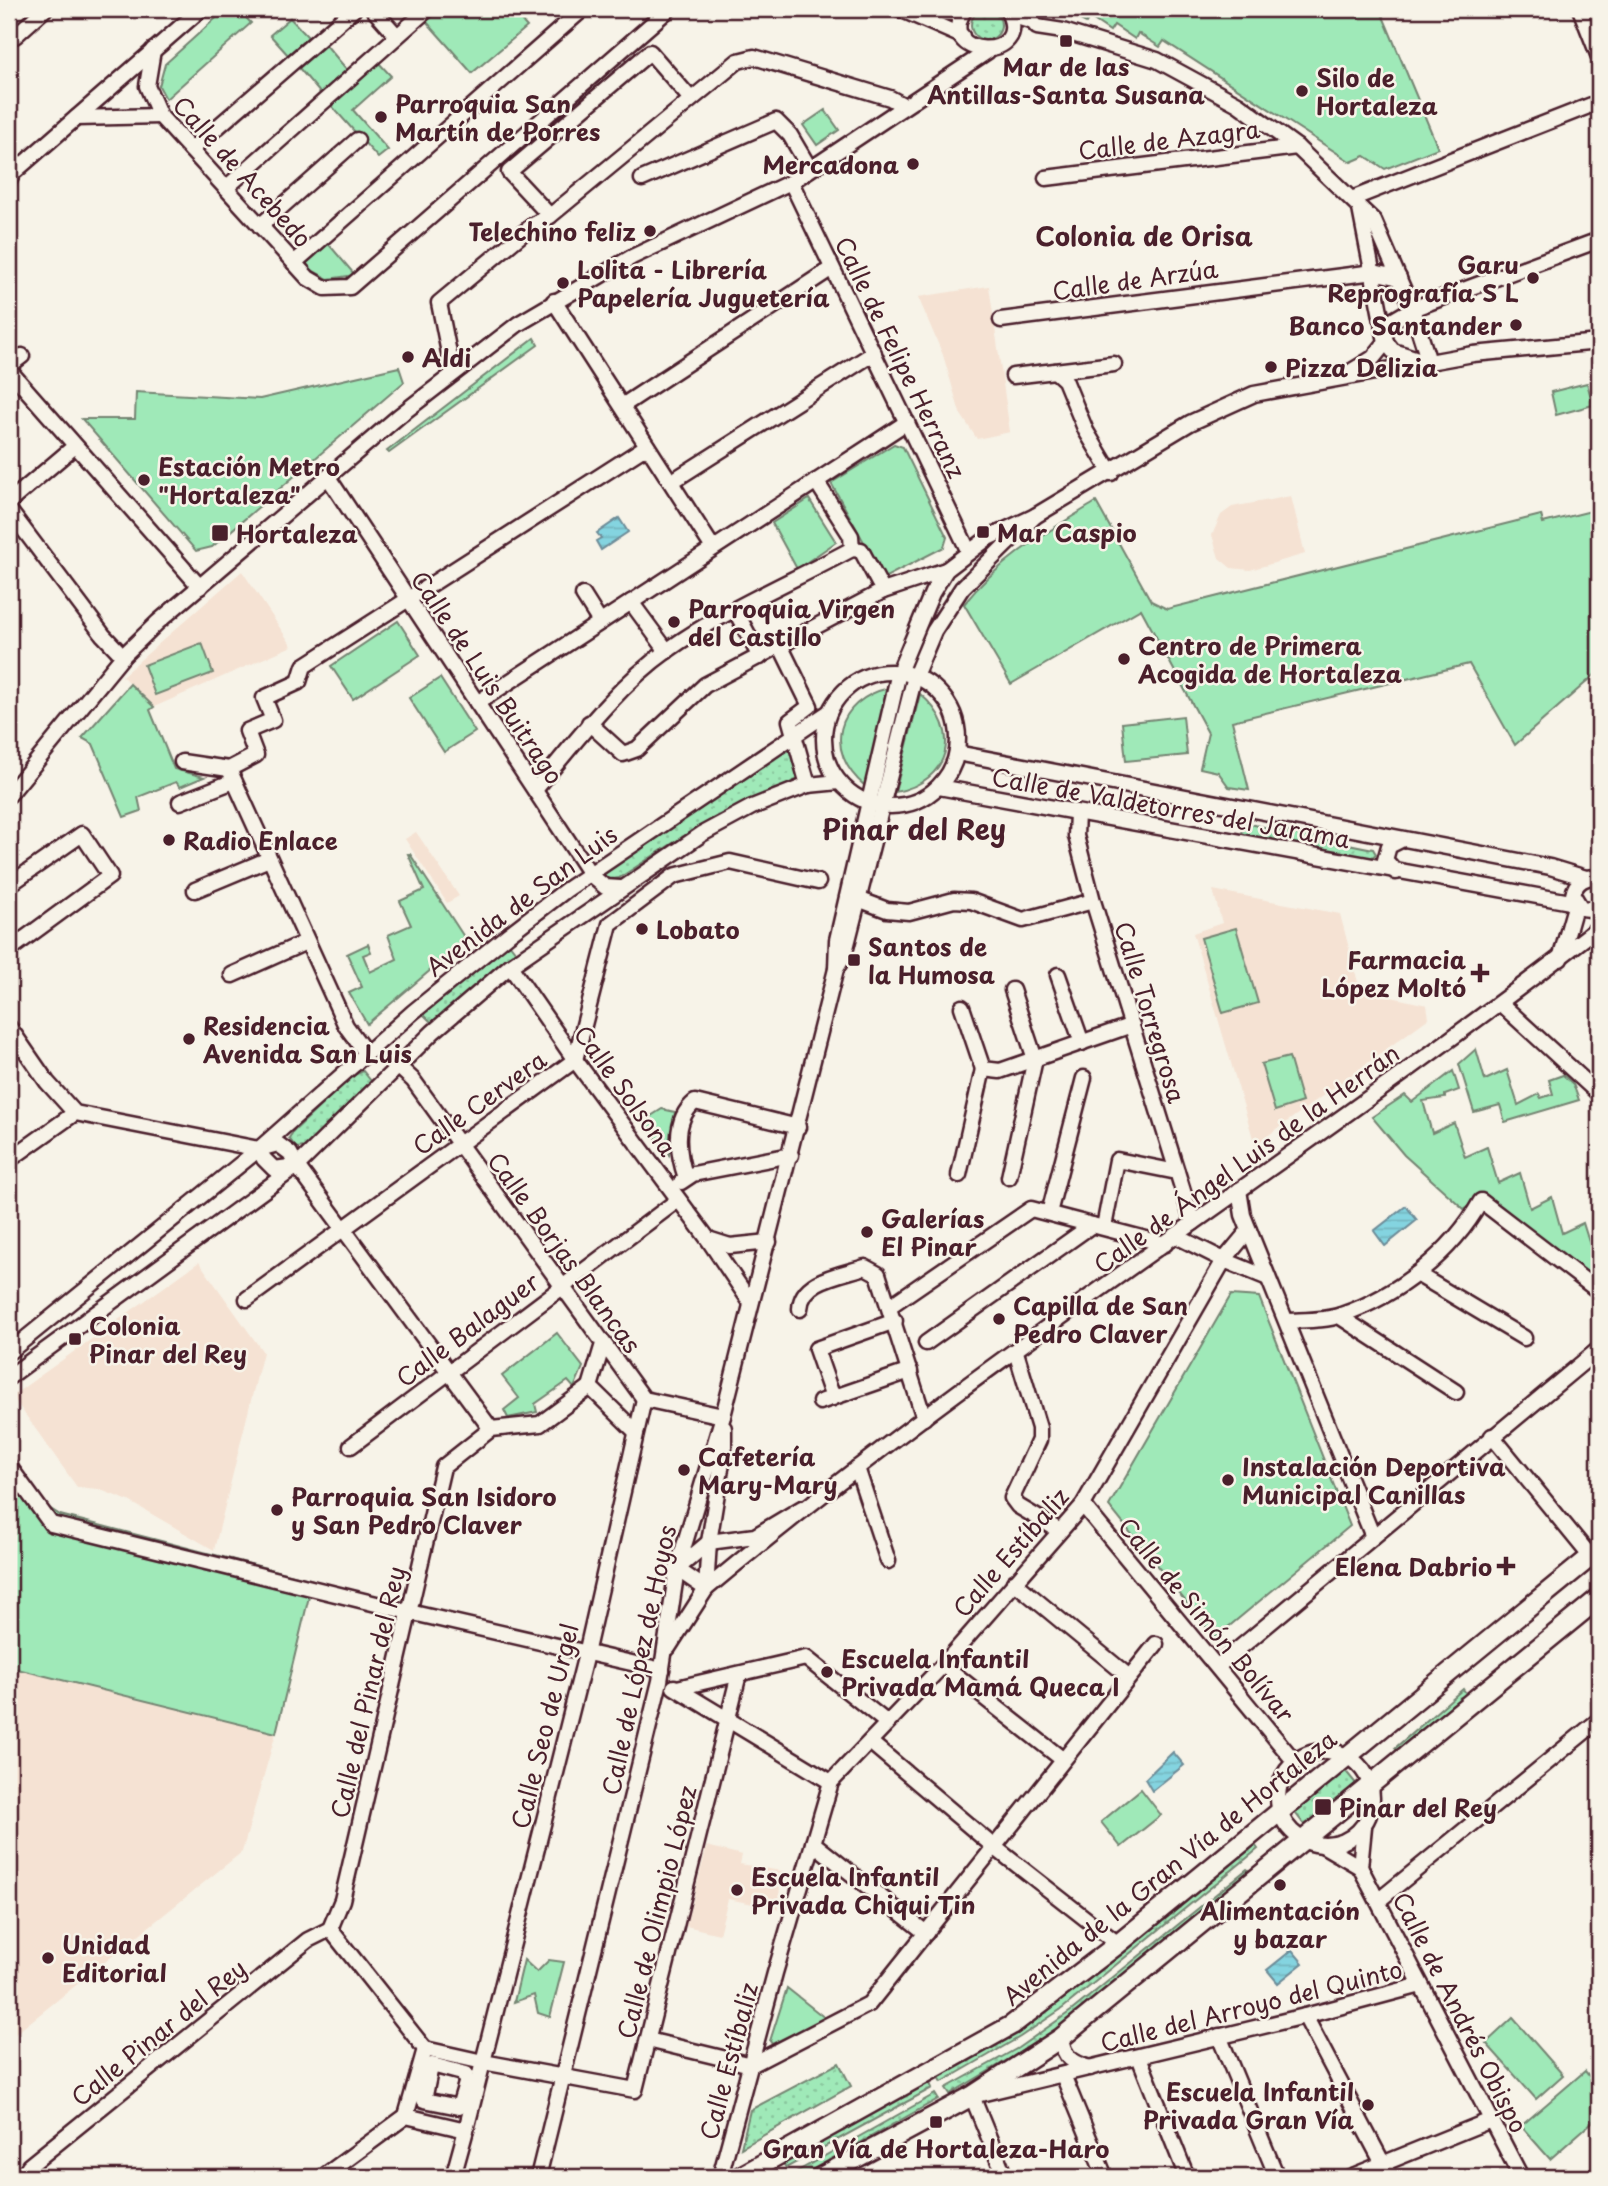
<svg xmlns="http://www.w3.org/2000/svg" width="1608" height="2186" font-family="'Playpen Sans',sans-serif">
	<defs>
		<pattern id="grass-dots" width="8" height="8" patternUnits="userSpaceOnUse" patternTransform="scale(1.75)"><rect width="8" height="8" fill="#9fe9b8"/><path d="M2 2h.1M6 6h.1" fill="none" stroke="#8ac79e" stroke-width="1.8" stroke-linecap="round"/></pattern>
		<pattern id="water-rules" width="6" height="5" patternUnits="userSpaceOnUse" patternTransform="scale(1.75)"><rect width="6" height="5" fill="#84d4e0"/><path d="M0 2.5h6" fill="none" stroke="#74b6c0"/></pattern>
	</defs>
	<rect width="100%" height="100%" fill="#f7f3e8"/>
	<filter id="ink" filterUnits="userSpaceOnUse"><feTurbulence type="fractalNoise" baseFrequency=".0143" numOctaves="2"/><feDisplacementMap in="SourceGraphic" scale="14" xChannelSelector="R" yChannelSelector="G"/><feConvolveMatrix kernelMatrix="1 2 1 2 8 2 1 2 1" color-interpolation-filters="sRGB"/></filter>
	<g filter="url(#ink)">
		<g fill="#f5e2d3">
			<polygon points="989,286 1010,432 977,439 960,413 943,355 918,297"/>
			<polygon points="1291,496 1305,554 1250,570 1231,568 1219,558 1212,535 1221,515 1232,507"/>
			<polygon points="242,571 292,646 154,707 122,676"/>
			<polygon points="416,832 459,896 447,903 405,839"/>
			<polygon points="1213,890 1340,914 1360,990 1427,1005 1429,1018 1255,1145 1193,933 1222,923"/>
			<polygon points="199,1262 263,1352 214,1550 129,1501 98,1489 77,1487 12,1396"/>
			<polygon points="9,1667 276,1733 242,1852 9,2039"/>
			<polygon points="707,1846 742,1855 740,1864 793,1873 780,1886 778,1909 728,1899 719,1934 686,1926"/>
		</g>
		<g fill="url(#grass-dots)" stroke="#748472" stroke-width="2">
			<circle cx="986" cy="25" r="15"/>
			<polygon points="793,743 801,778 696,828 619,878 607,880 603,874"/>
			<polygon points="1244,823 1373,849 1376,854 1371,858 1360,858 1242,835"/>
			<polygon points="509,943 516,952 433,1024 423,1014"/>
			<polygon points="363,1071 371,1081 370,1086 306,1147 296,1148 289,1138 293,1132 352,1076"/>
			<polygon points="1463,1689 1468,1696 1398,1752 1395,1748"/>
			<polygon points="1344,1769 1358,1786 1306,1827 1293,1810"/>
			<polygon points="1253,1842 1258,1849 1063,2008 1020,2037 942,2082 939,2077 1040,2015"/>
			<polygon points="1247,1869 1251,1873 1061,2028 950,2094 946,2088 1018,2048 1071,2011"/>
			<polygon points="839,2063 851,2086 741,2148 750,2110"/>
			<polygon points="929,2081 932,2088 786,2168 783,2163"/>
			<polygon points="935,2094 938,2099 799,2177 789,2176"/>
		</g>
		<g fill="#9fe9b8" stroke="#748472" stroke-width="2">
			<polygon points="226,9 238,9 251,23 166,99 159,86 165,64"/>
			<polygon points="440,9 511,9 527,27 472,73 426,21"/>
			<polygon points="1059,9 1380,9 1438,148 1385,169 1365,156 1351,162 1164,41 1160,47 1138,33 1135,39 1114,25 1110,31 1089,17 1086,23"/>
			<polygon points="290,18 308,37 288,55 270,35"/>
			<polygon points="326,45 348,71 321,94 299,68"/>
			<polygon points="378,62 391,76 353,110 388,150 378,158 330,104"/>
			<polygon points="825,110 839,130 817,145 803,125"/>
			<polygon points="326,241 355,275 328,279 304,266 304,261"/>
			<polygon points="534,338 538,345 389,453 387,451"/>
			<polygon points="399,367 404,382 212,547 196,551 82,419 135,419 136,392 260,399"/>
			<polygon points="1587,383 1593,405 1556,415 1551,392"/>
			<polygon points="894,444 903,447 947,537 944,547 884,578 831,483"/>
			<polygon points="809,499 836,542 797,569 772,523"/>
			<path d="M1096,502l55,99 16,8 362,-91 12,-3 2,8 56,-14v162l-84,74 -46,-81 -237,57 17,69 -20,-3 -11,-15 -18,-4 8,-35 -67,-124 -130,75 -47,-80c37,-46 83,-72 132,-102z"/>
			<polygon points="398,621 420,655 353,699 331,666"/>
			<polygon points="202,643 213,673 155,695 144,665"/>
			<polygon points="440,678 475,732 444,752 409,698"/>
			<polygon points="130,684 154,707 150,710 174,769 204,777 180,787 176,782 138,797 141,811 124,817 93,744 82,738"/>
			<path d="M889,688l-24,98c-42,-35 -29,-86 24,-98z"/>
			<path d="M920,694c44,36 30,88 -25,98z"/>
			<polygon points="1183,716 1187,755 1126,761 1122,723"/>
			<polygon points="408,854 410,854 466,940 367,1024 349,993 362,987 347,954 368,944 371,952 363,955 370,972 397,959 388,935 411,925 400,901 424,890"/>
			<polygon points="1236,928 1258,1003 1223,1013 1201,938"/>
			<polygon points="1476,1049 1485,1080 1507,1070 1518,1105 1539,1094 1541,1098 1553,1094 1549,1080 1563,1075 1573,1084 1579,1100 1505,1122 1500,1105 1474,1112 1459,1064"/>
			<polygon points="1289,1057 1302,1102 1275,1111 1261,1064"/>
			<polygon points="1453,1071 1459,1090 1445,1095 1445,1098 1423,1101 1432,1133 1454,1123 1465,1157 1487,1147 1498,1183 1520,1173 1530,1208 1552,1197 1562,1233 1583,1223 1594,1258 1599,1257 1599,1275 1595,1280 1482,1196 1464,1209 1404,1155 1372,1117 1405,1095 1412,1102"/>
			<polygon points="662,1109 675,1112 669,1155 643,1121"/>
			<polygon points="1231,1295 1259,1297 1350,1526 1215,1638 1109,1506"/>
			<polygon points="557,1333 583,1367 574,1388 568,1381 535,1404 537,1412 508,1418 504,1410 519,1398 502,1376"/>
			<polygon points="9,1452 46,1506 60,1515 313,1580 276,1733 9,1667"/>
			<polygon points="1141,1789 1161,1815 1121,1847 1101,1822"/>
			<polygon points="524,1960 537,1972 549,1960 564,1962 550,2017 538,2013 534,1995 514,2002"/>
			<polygon points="787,1988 825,2018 772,2044 770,2041"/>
			<polygon points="1513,2018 1563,2075 1536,2099 1486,2043"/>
			<polygon points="1585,2071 1599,2088 1599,2116 1550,2159 1521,2126"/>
		</g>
		<g fill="url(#water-rules)" stroke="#6d8c98" stroke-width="2">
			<polygon points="619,518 628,532 601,550 596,541 601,538 597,533"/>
			<polygon points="1406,1206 1417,1220 1385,1246 1374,1231"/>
			<polygon points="1173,1752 1184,1765 1152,1791 1145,1779"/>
			<polygon points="1292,1950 1303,1963 1278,1983 1267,1970"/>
		</g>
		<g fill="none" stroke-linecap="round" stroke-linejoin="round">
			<defs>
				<g id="minor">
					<polyline points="373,9 397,36"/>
					<polyline points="900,9 962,36"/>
					<path d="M965,9c-33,51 71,54 42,1"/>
					<polyline points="1580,9 1599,57"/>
					<polyline points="921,12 962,13"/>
					<polyline points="1010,15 1033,22 1037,27 1063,31 1157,60 1238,104 1297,147 1374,221 1412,309 1429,362"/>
					<polyline points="15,36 45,9"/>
					<polyline points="153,50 147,86 160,116 308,278 325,288 350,287 669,9"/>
					<polyline points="76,118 160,116"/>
					<polyline points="191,150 354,9"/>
					<polyline points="1046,178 1297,147"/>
					<polyline points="642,179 776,121 790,135 810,169"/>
					<polyline points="9,181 13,173 201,9"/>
					<polyline points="791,182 969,552"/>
					<polyline points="226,188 428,9"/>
					<polyline points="1354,198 1599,102"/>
					<polyline points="1360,209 1386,342 1393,351 1424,361"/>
					<polyline points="550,216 509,172 650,52 690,98"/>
					<polyline points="260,226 357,140"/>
					<polyline points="294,263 583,9"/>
					<polyline points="554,301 713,548"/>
					<polyline points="1001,320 1374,272 1399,278"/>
					<polyline points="1383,326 1412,309 1599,240"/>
					<polyline points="9,366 22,356"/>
					<polyline points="9,370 200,587"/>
					<polyline points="1055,371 1065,380 1086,431 1111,473"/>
					<polyline points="1350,372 1373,358 1386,342"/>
					<polyline points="453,373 439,303 533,225 550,216 738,61 754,57 890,98 903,105"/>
					<polyline points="1013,376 1114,364"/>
					<polyline points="622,406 832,268"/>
					<polyline points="328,477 590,874 605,887 620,888"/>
					<polyline points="671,482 874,353"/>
					<polyline points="9,502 75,446"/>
					<polyline points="9,510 103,635 123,656"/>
					<polyline points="852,549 861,550 883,591"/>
					<polyline points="583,595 600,622"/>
					<polyline points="631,602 667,651"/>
					<polyline points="735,610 760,657"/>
					<polyline points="781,647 810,706 790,721 808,785"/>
					<circle cx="891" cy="739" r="67"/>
					<polyline points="477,703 907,422"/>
					<polyline points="589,723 623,754 637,749 705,685 883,591 946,570"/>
					<polyline points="957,753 1550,867 1586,878"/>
					<polyline points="182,762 229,769 256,755 247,731 273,720 264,698 299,682 304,666 647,446"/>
					<polyline points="229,769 346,1026 366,1053"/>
					<polyline points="939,787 1576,903"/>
					<path d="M535,790c40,-48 82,-104 133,-140 56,-40 123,-68 184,-101l-1,-13 -35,-55"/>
					<polyline points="9,795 123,656 158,622 399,416 518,324 632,257 791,182 988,51"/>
					<polyline points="180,802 234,781"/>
					<polyline points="1077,813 1076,836 1093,901 1193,1223"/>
					<polyline points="1396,872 1385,860 1389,846 1403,839"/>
					<path d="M1599,878c-13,-3 -24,4 -26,17l8,13 18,2"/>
					<polyline points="9,885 82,834 110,876 9,950"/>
					<polyline points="195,890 269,859"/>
					<polyline points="858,899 887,910 909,912 954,900 971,901 1023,920 1093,901"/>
					<polyline points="1560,959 1576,903"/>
					<polyline points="510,966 575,1060 708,1239 751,1303"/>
					<polyline points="836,969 837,940 899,672 932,593 946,570 988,538 1035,516 1190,423 1254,394 1473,354 1599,342"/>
					<polyline points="232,975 306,942"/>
					<polyline points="1058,975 1082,1043"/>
					<polyline points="1500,1003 1599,1094"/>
					<polyline points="962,1007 983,1069 1000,1071 1132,1025"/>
					<polyline points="9,1027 47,1082 75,1113 259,1149"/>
					<polyline points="400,1068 413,1080 644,1399 723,1416"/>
					<polygon points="278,1144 290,1153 297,1166 274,1169 264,1159 259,1149"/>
					<polyline points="9,1160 75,1113"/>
					<polyline points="297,1166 491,1429"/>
					<polyline points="959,1175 983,1069"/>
					<polyline points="1009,1177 1035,1059 1012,990"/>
					<path d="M686,1178c-8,-23 -14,-58 9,-76l103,25"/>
					<polyline points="681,1182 693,1174 791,1155"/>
					<polyline points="1049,1213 1084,1078"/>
					<polyline points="1104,1227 1117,1160 1177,1172"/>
					<polyline points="1249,1230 1373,1537"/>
					<polyline points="1176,1236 1224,1260 1249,1230 1243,1215 1239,1190"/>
					<polyline points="708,1239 730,1246 769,1242"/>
					<polyline points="1417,1274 1524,1338"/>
					<polyline points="247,1299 575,1060 610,924 674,876 730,862 818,882"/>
					<polyline points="890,1306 1031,1209 1165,1244"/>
					<path d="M800,1309c1,-30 41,-34 65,-42l13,7 46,144"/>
					<polyline points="1339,1316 1456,1392"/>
					<path d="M1287,1321c17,-1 38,0 54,-6 56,-19 111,-62 140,-114l116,89 2,-2"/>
					<polyline points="926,1343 1092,1225"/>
					<polyline points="9,1352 259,1149 413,1012 509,934 566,890 829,712"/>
					<polyline points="1016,1352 1039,1428 1039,1440 1012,1498 1018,1506 1060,1531"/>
					<polyline points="9,1377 297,1166 433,1032 510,966 702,834 752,807 808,785 839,782"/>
					<polyline points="590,1387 636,1432"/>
					<polyline points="590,1387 603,1344"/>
					<polyline points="833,1398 816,1349 895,1321"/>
					<polyline points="644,1399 586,1654 483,2062 635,2090 739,1674"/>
					<polyline points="820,1402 910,1371"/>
					<polyline points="1492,1436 1591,1557"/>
					<polyline points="351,1446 678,1200"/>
					<polyline points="9,1466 51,1524 409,1612 662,1670"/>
					<polyline points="857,1468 888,1561"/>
					<polyline points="1083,1505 1295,1762"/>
					<path d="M802,1508l-47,28 -46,6 -32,27 29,20c284,-238 601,-435 893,-662"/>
					<polyline points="1014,1582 1128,1676"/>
					<polyline points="668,1648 706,1589 709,1542 724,1450 724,1428"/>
					<polyline points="943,1665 1062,1759"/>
					<polyline points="1218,1666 1599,1349"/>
					<polyline points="674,1687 831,1782"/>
					<polyline points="677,1688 806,1658 886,1722"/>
					<polyline points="870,1742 993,1846 1118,1944"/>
					<circle cx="1325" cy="1798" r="47"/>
					<polyline points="813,1843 926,1933"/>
					<polyline points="1324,1846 1360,1867 1521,2177"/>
					<polyline points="1360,1867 1364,1827"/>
					<polyline points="1378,1901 1599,1720"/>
					<polyline points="330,1929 342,1900 443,1467 491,1429 540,1424 590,1387"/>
					<polyline points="330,1929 425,2049"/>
					<polyline points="1305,2016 1390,2177"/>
					<polyline points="1219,2036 1277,2177"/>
					<path d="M1061,2038c2,20 12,25 29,30"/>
					<polyline points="648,2040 751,2065"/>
					<polygon points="425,2049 483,2062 466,2130 406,2116"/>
					<polyline points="1139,2057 1187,2177"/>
					<polyline points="751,2065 869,2004 1156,1644"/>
					<polyline points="428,2071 430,2071 424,2100 459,2107 467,2080"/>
					<polyline points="430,2071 432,2065 466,2074 465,2079"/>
					<polyline points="1063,2075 1105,2177"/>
					<polyline points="22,2177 29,2166 308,1940 330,1929"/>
					<polyline points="323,2177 406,2116"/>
					<polyline points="453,2177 466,2130"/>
					<polyline points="538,2177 660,1681 677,1569 723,1416 836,969 844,956 915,676 934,631 962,588 1035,516"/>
					<polyline points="720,2177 775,1973 831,1782 943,1665 1083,1505 1224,1260 1268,1278"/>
					<polyline points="1005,2177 972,2096 1305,2016 1421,1985"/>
					<polyline points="1350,2177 1491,2120"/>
				</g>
				<g id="major">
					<polyline points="739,2177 1012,2025 1118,1944 1599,1550"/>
					<polyline points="821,2177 972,2096 1061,2038 1599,1598"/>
				</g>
			</defs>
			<use href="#minor" stroke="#4a1f2b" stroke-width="19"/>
			<use href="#major" stroke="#4a1f2b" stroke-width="23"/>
			<use href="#minor" stroke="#f7f3e8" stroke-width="14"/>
			<use href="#major" stroke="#f7f3e8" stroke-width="18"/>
		</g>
	</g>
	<g fill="#4a1f2b" stroke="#f7f3e8" stroke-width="2.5">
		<rect x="1059" y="34" width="14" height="14" rx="3.5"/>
		<circle cx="1302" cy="91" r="7"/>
		<circle cx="381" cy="117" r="7"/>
		<circle cx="913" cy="164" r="7"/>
		<circle cx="650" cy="231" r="7"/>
		<circle cx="1533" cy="278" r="7"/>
		<circle cx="563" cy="283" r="7"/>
		<circle cx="1516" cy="325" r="7"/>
		<circle cx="408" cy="357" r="7"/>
		<circle cx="1271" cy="367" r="7"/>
		<circle cx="144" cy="480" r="7"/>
		<rect x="976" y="525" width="14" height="14" rx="3.5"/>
		<rect x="211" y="524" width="18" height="18" rx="3.5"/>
		<circle cx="674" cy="622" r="7"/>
		<circle cx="1124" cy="659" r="7"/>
		<circle cx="169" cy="840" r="7"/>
		<circle cx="642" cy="929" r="7"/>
		<rect x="847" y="953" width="14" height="14" rx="3.5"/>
		<path d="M1476.5 962.5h7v7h7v7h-7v7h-7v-7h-7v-7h7z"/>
		<circle cx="189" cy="1039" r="7"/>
		<circle cx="867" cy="1232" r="7"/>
		<circle cx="999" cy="1319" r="7"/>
		<rect x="68" y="1332" width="14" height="14" rx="3.5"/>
		<circle cx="684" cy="1470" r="7"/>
		<circle cx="1228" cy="1480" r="7"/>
		<circle cx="277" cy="1510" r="7"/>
		<path d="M1502.5 1555.5h7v7h7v7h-7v7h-7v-7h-7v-7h7z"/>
		<circle cx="827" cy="1672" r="7"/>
		<rect x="1314" y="1798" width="18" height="18" rx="3.5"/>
		<circle cx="1280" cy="1885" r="7"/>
		<circle cx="737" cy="1890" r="7"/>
		<circle cx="48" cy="1958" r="7"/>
		<circle cx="1368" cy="2105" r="7"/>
		<rect x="929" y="2115" width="14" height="14" rx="3.5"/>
	</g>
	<g text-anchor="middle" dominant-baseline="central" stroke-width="5" stroke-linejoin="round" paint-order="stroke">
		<g font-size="24" font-weight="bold" fill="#4a1f2b" stroke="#f7f3e8" text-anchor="start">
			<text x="1066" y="66" text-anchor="middle">Mar de las<tspan x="1066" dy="28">Antillas-Santa Susana</tspan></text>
			<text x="1316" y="77">Silo de<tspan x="1316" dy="28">Hortaleza</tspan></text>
			<text x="395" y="103">Parroquia San<tspan x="395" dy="28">Martín de Porres</tspan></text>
			<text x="899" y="164" text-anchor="end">Mercadona</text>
			<text x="636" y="231" text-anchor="end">Telechino feliz</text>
			<text x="1519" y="264" text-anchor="end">Garu<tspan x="1519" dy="28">Reprografía S L</tspan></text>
			<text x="577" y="269">Lolita - Librería<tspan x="577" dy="28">Papelería Juguetería</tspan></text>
			<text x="1502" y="325" text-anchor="end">Banco Santander</text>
			<text x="422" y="357">Aldi</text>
			<text x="1285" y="367">Pizza Delizia</text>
			<text x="158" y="466">Estación Metro<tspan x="158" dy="28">"Hortaleza"</tspan></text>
			<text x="997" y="532">Mar Caspio</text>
			<text x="236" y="533">Hortaleza</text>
			<text x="688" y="608">Parroquia Virgen<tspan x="688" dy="28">del Castillo</tspan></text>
			<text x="1138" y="645">Centro de Primera<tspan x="1138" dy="28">Acogida de Hortaleza</tspan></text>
			<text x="183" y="840">Radio Enlace</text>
			<text x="656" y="929">Lobato</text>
			<text x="868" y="946">Santos de<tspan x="868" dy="28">la Humosa</tspan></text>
			<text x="1466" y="959" text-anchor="end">Farmacia<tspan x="1466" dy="28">López Moltó</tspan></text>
			<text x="203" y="1025">Residencia<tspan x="203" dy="28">Avenida San Luis</tspan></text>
			<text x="881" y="1218">Galerías<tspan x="881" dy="28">El Pinar</tspan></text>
			<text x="1013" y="1305">Capilla de San<tspan x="1013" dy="28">Pedro Claver</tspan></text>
			<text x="89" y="1325">Colonia<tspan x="89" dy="28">Pinar del Rey</tspan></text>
			<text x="698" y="1456">Cafetería<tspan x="698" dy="28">Mary-Mary</tspan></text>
			<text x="1242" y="1466">Instalación Deportiva<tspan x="1242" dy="28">Municipal Canillas</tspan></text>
			<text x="291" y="1496">Parroquia San Isidoro<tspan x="291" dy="28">y San Pedro Claver</tspan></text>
			<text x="1492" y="1566" text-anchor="end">Elena Dabrio</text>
			<text x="841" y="1658">Escuela Infantil<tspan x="841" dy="28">Privada Mamá Queca I</tspan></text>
			<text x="1339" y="1807">Pinar del Rey</text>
			<text x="751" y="1876">Escuela Infantil<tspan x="751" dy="28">Privada Chiqui Tin</tspan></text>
			<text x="1280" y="1910" text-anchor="middle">Alimentación<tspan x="1280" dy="28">y bazar</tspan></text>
			<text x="62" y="1944">Unidad<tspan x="62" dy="28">Editorial</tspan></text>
			<text x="1354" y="2091" text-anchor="end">Escuela Infantil<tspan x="1354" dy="28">Privada Gran Vía</tspan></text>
			<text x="936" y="2148" text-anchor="middle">Gran Vía de Hortaleza-Haro</text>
		</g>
		<g font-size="24" fill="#4a1f2b" stroke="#f7f3e8">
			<text transform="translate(1169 139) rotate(-7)">Calle de Azagra</text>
			<text transform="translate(243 171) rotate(48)">Calle de Acebedo</text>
			<text transform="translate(1135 279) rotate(-8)">Calle de Arzúa</text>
			<text transform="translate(901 357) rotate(64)">Calle de Felipe Herranz</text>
			<text transform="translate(488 677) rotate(56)">Calle de Luis Buitrago</text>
			<text transform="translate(1171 807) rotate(10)">Calle de Valdetorres del Jarama</text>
			<text transform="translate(521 900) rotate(-37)">Avenida de San Luis</text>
			<text transform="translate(1151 1012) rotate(73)">Calle Torregrosa</text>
			<text transform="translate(626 1090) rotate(54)">Calle Solsona</text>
			<text transform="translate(479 1102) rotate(-36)">Calle Cervera</text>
			<text transform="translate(1246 1158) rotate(-36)">Calle de Ángel Luis de la Herrán</text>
			<text transform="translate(565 1252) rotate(54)">Calle Borjas Blancas</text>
			<text transform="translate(467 1329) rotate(-37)">Calle Balaguer</text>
			<text transform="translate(1010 1552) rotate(-49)">Calle Estíbaliz</text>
			<text transform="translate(1207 1619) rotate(50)">Calle de Simón Bolívar</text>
			<text transform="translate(638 1660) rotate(-78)">Calle de López de Hoyos</text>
			<text transform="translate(367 1692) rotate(-77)">Calle del Pinar del Rey</text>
			<text transform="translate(544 1726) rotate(-76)">Calle Seo de Urgel</text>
			<text transform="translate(1169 1867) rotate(-39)">Avenida de la Gran Vía de Hortaleza</text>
			<text transform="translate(656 1912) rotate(-76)">Calle de Olimpio López</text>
			<text transform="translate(1251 2005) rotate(-14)">Calle del Arroyo del Quinto</text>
			<text transform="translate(1461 2012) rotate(63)">Calle de Andrés Obispo</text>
			<text transform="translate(158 2032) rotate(-39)">Calle Pinar del Rey</text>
			<text transform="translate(728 2061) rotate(-75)">Calle Estíbaliz</text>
		</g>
		<g font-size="26" font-weight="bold" fill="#4a1f2b" stroke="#f7f3e8">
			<text x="1144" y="235">Colonia de Orisa</text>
		</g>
		<g font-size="28" font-weight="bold" fill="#4a1f2b" stroke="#f7f3e8">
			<text x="914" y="828">Pinar del Rey</text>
		</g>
	</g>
	<rect width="1608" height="2186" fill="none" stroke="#f7f3e8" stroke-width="35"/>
	<rect x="18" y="18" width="1573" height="2151" fill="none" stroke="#4a1f2b" stroke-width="2.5" filter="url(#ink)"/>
</svg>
